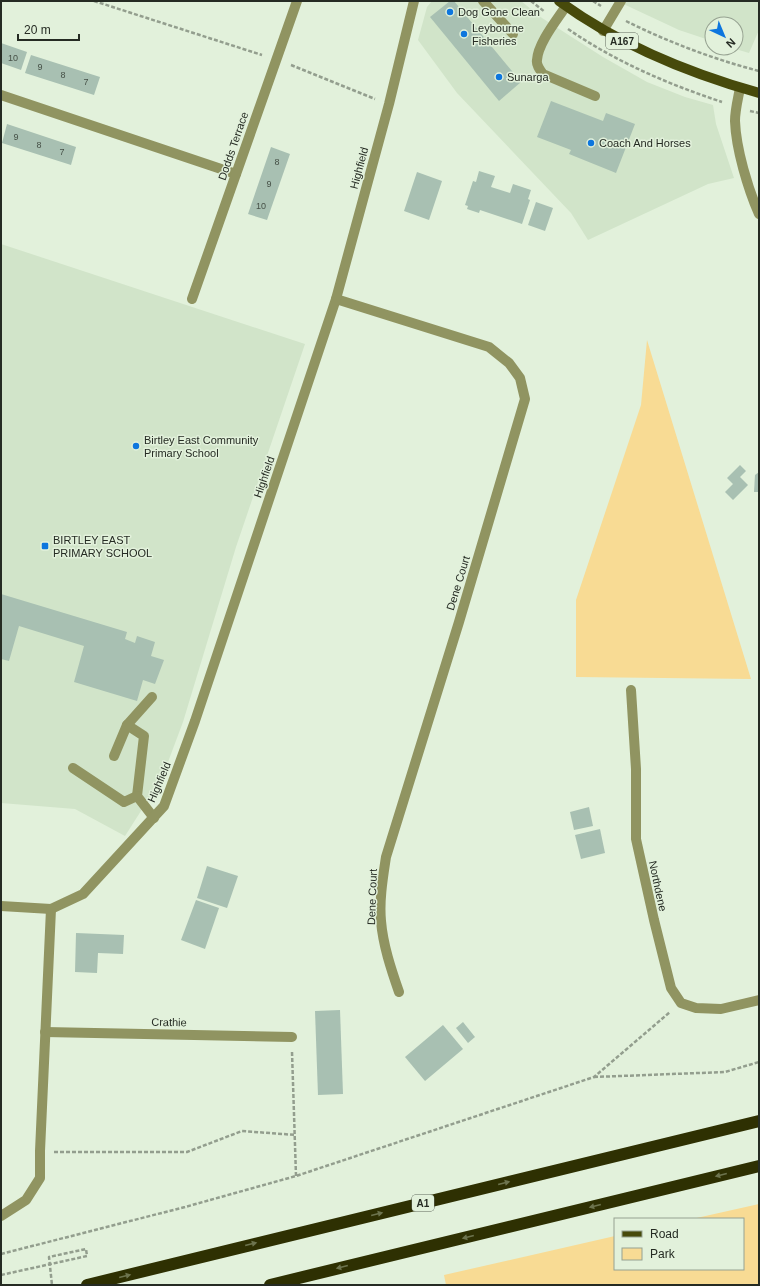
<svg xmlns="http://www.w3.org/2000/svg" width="760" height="1286" font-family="Arial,sans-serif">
	<rect width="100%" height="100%" fill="#e2f1db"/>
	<g fill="#d1e4c9">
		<polygon points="432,1 521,1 542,18 603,57 647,82 685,97 713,105 716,124 734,178 708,184 588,240 571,213 457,93 418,40 427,7"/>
		<polygon points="617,1 759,1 759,30 749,53 732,48 736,48 736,24 712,24 712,41 679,30"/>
		<polygon points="1,244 305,344 236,547 183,722 162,778 125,836 75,809 1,803"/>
	</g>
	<g fill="#f8db94">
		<polygon points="647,340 751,679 576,677 576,600 641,405"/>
		<polygon points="759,1204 759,1285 446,1285 444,1275 615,1236 615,1269 743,1269 743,1219 692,1219"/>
	</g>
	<g fill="#a8c0b2">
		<polygon points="450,1 454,1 521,82 499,101 430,17"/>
		<polygon points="1,43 27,52 21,70 1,63"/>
		<polygon points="31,55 100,77 94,95 25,73"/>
		<polygon points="551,101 603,121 606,113 635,124 616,173 569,154 571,150 537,137"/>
		<polygon points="7,124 76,147 71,165 2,143"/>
		<polygon points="271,147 290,154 267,220 248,214"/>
		<polygon points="479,171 495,176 491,187 510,193 513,184 531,190 528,199 530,200 522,224 480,210 479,213 467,209 468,206 465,205 473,181 476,182"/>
		<polygon points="417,172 442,181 429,220 404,211"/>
		<polygon points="536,202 553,208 545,231 528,225"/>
		<polygon points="740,465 746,471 740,477 748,485 733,500 725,492 733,484 727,478"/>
		<polygon points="759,472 759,492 754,492 755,475"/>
		<polygon points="1,594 127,632 125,639 135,643 137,636 155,642 151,656 164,660 155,684 143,680 137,701 74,682 84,646 19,626 9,661 1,659"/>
		<polygon points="589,807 593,826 574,830 570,812"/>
		<polygon points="600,829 605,853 581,859 575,835"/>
		<polygon points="207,866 238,876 227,908 197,898"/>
		<polygon points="196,900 219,908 205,949 181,940"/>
		<polygon points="76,933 124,935 123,954 98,953 97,973 75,972"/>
		<polygon points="340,1010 343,1094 318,1095 315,1011"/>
		<polygon points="463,1022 475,1037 468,1043 456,1028"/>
		<polygon points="443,1025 463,1049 425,1081 405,1057"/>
	</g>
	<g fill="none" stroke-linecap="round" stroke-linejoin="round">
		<g stroke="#939e8e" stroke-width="2.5" stroke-dasharray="4 2" stroke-linecap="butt">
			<polyline points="94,1 262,55"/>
			<polyline points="531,1 545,12"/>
			<polyline points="593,1 601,6"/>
			<path d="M626,21c42,21 87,38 133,50"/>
			<path d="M568,29c48,33 100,55 154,73"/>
			<polyline points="291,65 375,99"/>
			<polyline points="750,111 759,113"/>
			<polyline points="292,1052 296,1176"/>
			<polyline points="594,1077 725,1072 759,1062"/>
			<polyline points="54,1152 187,1152 242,1131 296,1135"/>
			<polyline points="1,1254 185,1207 296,1176 594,1077 670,1012"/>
			<polyline points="1,1275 87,1256 86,1249 49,1257 52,1285"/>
		</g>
		<g stroke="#909461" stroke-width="10">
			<polyline points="483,1 513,34"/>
			<path d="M566,6c-9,14 -28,37 -29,54 -1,5 3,10 6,14l52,22"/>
			<polyline points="603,31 621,1"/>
			<path d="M740,88c-2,11 -5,22 -5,33 1,28 13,68 24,93"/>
			<polyline points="1,95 236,174"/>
			<polyline points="192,299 297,1"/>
			<path d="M336,299l153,48 20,16 11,15 5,21 -66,223 -73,235c-3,20 -7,43 -5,64 2,24 10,48 18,71"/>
			<polyline points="631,690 636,769 636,839 654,920 671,988 681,1003 696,1008 721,1009 759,1000"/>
			<polyline points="127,725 144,736 137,796 154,818"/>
			<polyline points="114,756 127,725 152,697"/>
			<polyline points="73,768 124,802 137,796"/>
			<polyline points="1,906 51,909"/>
			<polyline points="51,909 83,894 164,806 195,721 336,299 389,104 414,1"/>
			<polyline points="45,1032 292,1037"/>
			<polyline points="1,1216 26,1200 40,1178 40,1151 51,909"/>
		</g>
		<path stroke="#474a0b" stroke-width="10" d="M559,1c60,44 129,72 200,92"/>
		<g stroke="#2e3002" stroke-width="12">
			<polyline points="87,1285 759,1121"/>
			<polyline points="270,1285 759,1166"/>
		</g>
	</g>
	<defs><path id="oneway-solid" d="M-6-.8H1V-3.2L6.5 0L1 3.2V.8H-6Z"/></defs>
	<g fill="#6d744e">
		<use href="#oneway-solid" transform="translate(721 1175) rotate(166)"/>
		<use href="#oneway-solid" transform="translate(504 1183) rotate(-14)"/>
		<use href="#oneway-solid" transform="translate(595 1206) rotate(166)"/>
		<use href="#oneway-solid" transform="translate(377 1214) rotate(-14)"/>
		<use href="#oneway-solid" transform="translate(468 1237) rotate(166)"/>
		<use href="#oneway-solid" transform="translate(251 1244) rotate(-14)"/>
		<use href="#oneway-solid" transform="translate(342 1267) rotate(166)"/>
		<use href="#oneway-solid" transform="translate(125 1276) rotate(-14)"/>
	</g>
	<g fill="#0d76de" stroke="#e2f1db" stroke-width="1.5">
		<circle cx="450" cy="12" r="4"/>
		<circle cx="464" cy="34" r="4"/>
		<circle cx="499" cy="77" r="4"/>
		<circle cx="591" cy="143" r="4"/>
		<circle cx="136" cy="446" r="4"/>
		<rect x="41" y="542" width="8" height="8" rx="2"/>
	</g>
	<g text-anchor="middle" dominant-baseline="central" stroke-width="3" stroke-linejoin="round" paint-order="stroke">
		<g font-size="9" fill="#465047">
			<text x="13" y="58">10</text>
			<text x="40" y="67">9</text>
			<text x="63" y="75">8</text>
			<text x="86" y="82">7</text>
			<text x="16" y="137">9</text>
			<text x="39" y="145">8</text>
			<text x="62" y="152">7</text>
			<text x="277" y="162">8</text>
			<text x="269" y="184">9</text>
			<text x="261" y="206">10</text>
		</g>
		<g fill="#e2f1db" stroke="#5e665a" stroke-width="1">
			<rect x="606" y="33" width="32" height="16" rx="3"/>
			<rect x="412" y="1195" width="22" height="16" rx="3"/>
		</g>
		<g font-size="10" font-weight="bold" fill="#252b23">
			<text x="622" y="41">A167</text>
			<text x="423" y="1203">A1</text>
		</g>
		<g font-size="11" fill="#252b23" stroke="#e2f1db" text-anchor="start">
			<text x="458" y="12">Dog Gone Clean</text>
			<text x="472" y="28">Leybourne<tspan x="472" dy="13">Fisheries</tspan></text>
			<text x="507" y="77">Sunarga</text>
			<text x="599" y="143">Coach And Horses</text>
			<text x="144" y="440">Birtley East Community<tspan x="144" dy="13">Primary School</tspan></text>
			<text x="53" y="540">BIRTLEY EAST<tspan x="53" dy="13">PRIMARY SCHOOL</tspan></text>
		</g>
		<g font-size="11" fill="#252b23" stroke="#e2f1db">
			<text transform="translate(233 146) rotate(-71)">Dodds Terrace</text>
			<text transform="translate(359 168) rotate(-75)">Highfield</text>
			<text transform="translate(264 477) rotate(-71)">Highfield</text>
			<text transform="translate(458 583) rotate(-73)">Dene Court</text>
			<text transform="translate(159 782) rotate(-67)">Highfield</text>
			<text transform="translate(658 886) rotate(78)">Northdene</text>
			<text transform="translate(372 897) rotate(-88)">Dene Court</text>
			<text transform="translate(169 1022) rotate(1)">Crathie</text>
		</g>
	</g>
	<rect width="760" height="1286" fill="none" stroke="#252b23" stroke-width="4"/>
	<rect x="614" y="1218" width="130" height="52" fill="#e2f1db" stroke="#96a291"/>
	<rect x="622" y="1231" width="20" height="6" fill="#474a0b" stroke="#96a291"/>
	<text x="650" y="1238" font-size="12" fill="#252b23">Road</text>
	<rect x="622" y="1248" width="20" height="12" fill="#f8db94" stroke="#96a291"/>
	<text x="650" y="1258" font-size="12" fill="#252b23">Park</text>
	<g transform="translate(724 36) rotate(136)"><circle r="19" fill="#e2f1db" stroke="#96a291"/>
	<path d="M0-3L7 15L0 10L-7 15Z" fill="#0d76de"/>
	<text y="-6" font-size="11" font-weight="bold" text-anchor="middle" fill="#252b23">N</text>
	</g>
	<path d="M18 34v6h61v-6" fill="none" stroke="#252b23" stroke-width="2"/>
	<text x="24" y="34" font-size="12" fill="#252b23" stroke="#e2f1db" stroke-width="3" paint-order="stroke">20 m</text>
</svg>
